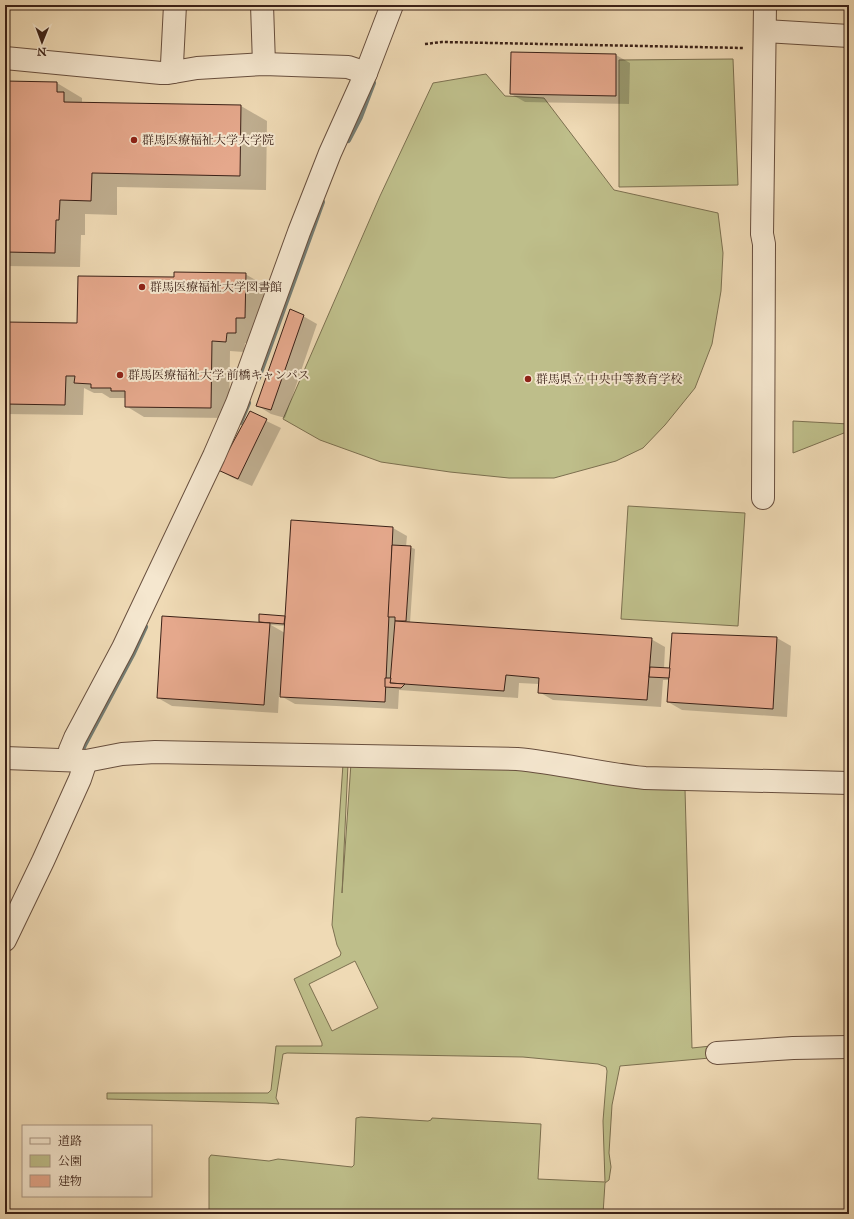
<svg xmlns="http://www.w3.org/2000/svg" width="854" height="1219" font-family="'IM FELL Great Primer','Noto Serif JP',serif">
	<rect width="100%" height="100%" fill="#efdab5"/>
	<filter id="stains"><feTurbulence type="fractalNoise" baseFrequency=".005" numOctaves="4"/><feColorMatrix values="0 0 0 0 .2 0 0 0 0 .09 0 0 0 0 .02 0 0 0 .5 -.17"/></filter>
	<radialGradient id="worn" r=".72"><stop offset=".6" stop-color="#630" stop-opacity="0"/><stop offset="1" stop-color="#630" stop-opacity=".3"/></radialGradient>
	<g fill="#bebe8a" stroke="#7c7050" fill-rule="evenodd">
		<polygon points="733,59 738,185 619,187 619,60"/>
		<polygon points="486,74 505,96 544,98 614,190 718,213 723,253 721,291 712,344 695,388 665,425 643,448 616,461 554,478 509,478 450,472 381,462 320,440 283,419 380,196 433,83"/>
		<polygon points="793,421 849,424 849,431 793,453"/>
		<polygon points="628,506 745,513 738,626 621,619"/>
		<path d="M351,763l169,5 165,21 7,259 19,-2 -1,12 -90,8 -8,39 -3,48 2,14 -2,13 -4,3 -2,31h-394v-56l2,-3 58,6 9,-2 74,8 2,-2 2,-47 5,-1 67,4 3,-1 1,-2 109,6 -3,55 67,3 -2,-61 4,-50 -1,-4 -8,-3 -75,-7 -236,-4 -4,1 -7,44 3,6 -13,-1 -159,-4v-6h161l3,-3 5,-44h46v-3l-28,-64 46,-23 1,-3 -4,-8 -5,-20 11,-161h5l-6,129zM355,961l23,47 -46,23 -23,-47z"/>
	</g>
	<g fill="#0003" fill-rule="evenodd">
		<polygon points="512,53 616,55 630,63 629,104 525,102 511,94"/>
		<polygon points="5,82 57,83 82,98 82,104 241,106 267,121 266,190 117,187 117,215 85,214 85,235 81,235 80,267 5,266"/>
		<polygon points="245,274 264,285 263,328 254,343 245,343 244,352 230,351 229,418 144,417 126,406 126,398 110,398 102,393 94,393 84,388 83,415 5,414 5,323 78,324 175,278"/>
		<polygon points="303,316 317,324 285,418 271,414 258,406"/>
		<polygon points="250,413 281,428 252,486 233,478 219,470"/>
		<path d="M292,521l101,7 14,8 -1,11h4l5,2 -5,74 241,16 14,8 -1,22h7l2,-35 104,4 14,8 -4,71 -105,-7 -14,-8 2,-22h-7l-2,27 -108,-7 -14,-8v-8l-20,-1 -1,15 -119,-8 -1,19 -103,-5 -16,-9 -1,18 -106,-7 -14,-8 102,-75v-8l26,2zM271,625l14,1v7z"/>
	</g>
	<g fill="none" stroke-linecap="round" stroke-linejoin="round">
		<g stroke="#747d74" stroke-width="6">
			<polyline points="348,140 360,117 373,83"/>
			<polyline points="258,378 322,202"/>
			<polyline points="240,422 248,403"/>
			<polyline points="79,757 84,745 133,653 145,627"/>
		</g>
	</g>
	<g fill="#e5a88c" stroke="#3b2117">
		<polygon points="511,52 616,54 616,96 510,94"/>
		<polygon points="5,81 57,82 57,92 64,92 64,102 241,105 240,176 92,173 91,201 60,200 59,220 56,220 55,253 5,252"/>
		<polygon points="174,272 246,273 245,318 236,318 236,333 227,333 226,342 212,341 211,408 125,407 125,391 111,391 111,388 91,388 91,384 74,383 75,376 66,376 65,405 5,404 5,322 77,323 78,276 174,277"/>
		<polygon points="290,309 304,315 271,410 256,406"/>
		<polygon points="250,411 267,419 238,479 218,470"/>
		<polygon points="291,520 393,527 385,702 280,697"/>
		<polygon points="392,545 411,546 406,621 395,621 395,617 388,617"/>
		<polygon points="259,614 285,616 284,624 259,622"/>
		<polygon points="162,616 270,623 264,705 157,698"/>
		<polygon points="395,621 652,638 647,700 538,693 539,678 506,675 504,691 390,683"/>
		<polygon points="672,633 777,637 773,709 667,702"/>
		<polygon points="650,667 670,668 669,678 649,677"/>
		<polygon points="385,678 391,678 390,683 405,684 401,688 385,687"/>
	</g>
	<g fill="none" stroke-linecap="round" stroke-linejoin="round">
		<defs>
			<g id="minor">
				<polyline points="262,5 264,64"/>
				<polyline points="765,31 849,36"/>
				<polyline points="5,58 161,73 168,73 197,68 264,64 348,67 366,73"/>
				<polyline points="173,72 172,64 175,5"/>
				<polyline points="763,498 764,244 762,234 765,5"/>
				<path d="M5,758l81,3 36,-7 33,-2 362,7c43,4 85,15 128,19l204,5"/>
				<polyline points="68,760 70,750 75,738 123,648 214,456 237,403 299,232 330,153 366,73 392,5"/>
				<polyline points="5,940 43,861 80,779 86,761"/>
				<polyline points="717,1053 793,1048 849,1047"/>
			</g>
		</defs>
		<use href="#minor" stroke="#684f3e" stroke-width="24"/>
		<polyline stroke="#3b2117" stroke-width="2.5" stroke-dasharray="3 2" stroke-linecap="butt" points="425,44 442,42 744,48"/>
		<use href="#minor" stroke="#f5e7cf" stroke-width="22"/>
	</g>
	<g fill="#8f2418" stroke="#f5e7cf" stroke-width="1.5">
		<circle cx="134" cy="140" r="4"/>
		<circle cx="142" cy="287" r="4"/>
		<circle cx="120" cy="375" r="4"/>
		<circle cx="528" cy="379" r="4"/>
	</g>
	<g text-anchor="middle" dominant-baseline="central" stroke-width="4" stroke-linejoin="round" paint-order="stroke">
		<g font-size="12" fill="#3b2117" stroke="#f5e7cf" text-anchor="start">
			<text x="142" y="140">群馬医療福祉大学大学院</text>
			<text x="150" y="287">群馬医療福祉大学図書館</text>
			<text x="128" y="375">群馬医療福祉大学 前橋キャンパス</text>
			<text x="536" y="379">群馬県立 中央中等教育学校</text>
		</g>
	</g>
	<rect width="854" height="1219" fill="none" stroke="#efdab5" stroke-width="20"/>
	<rect x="6" y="6" width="842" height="1207" fill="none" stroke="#3b2117" stroke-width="2"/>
	<rect x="10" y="10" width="834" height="1199" fill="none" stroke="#3b2117"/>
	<rect x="22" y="1125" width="130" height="72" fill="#f5e7cf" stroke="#ab9885"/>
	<rect x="30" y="1138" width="20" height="6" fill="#f5e7cf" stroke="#ab9885"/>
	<text x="58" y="1145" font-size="12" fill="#3b2117">道路</text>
	<rect x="30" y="1155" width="20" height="12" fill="#bebe8a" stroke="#ab9885"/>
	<text x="58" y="1165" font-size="12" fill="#3b2117">公園</text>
	<rect x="30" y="1175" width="20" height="12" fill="#e5a88c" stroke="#ab9885"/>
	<text x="58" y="1185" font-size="12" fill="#3b2117">建物</text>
	<g transform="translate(42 42) rotate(181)" stroke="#f5e7cf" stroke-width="3" paint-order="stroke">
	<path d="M0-3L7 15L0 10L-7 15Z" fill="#3b2117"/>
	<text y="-6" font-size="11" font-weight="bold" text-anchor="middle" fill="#3b2117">N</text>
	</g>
	<rect width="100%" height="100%" filter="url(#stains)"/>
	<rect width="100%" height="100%" fill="url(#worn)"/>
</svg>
